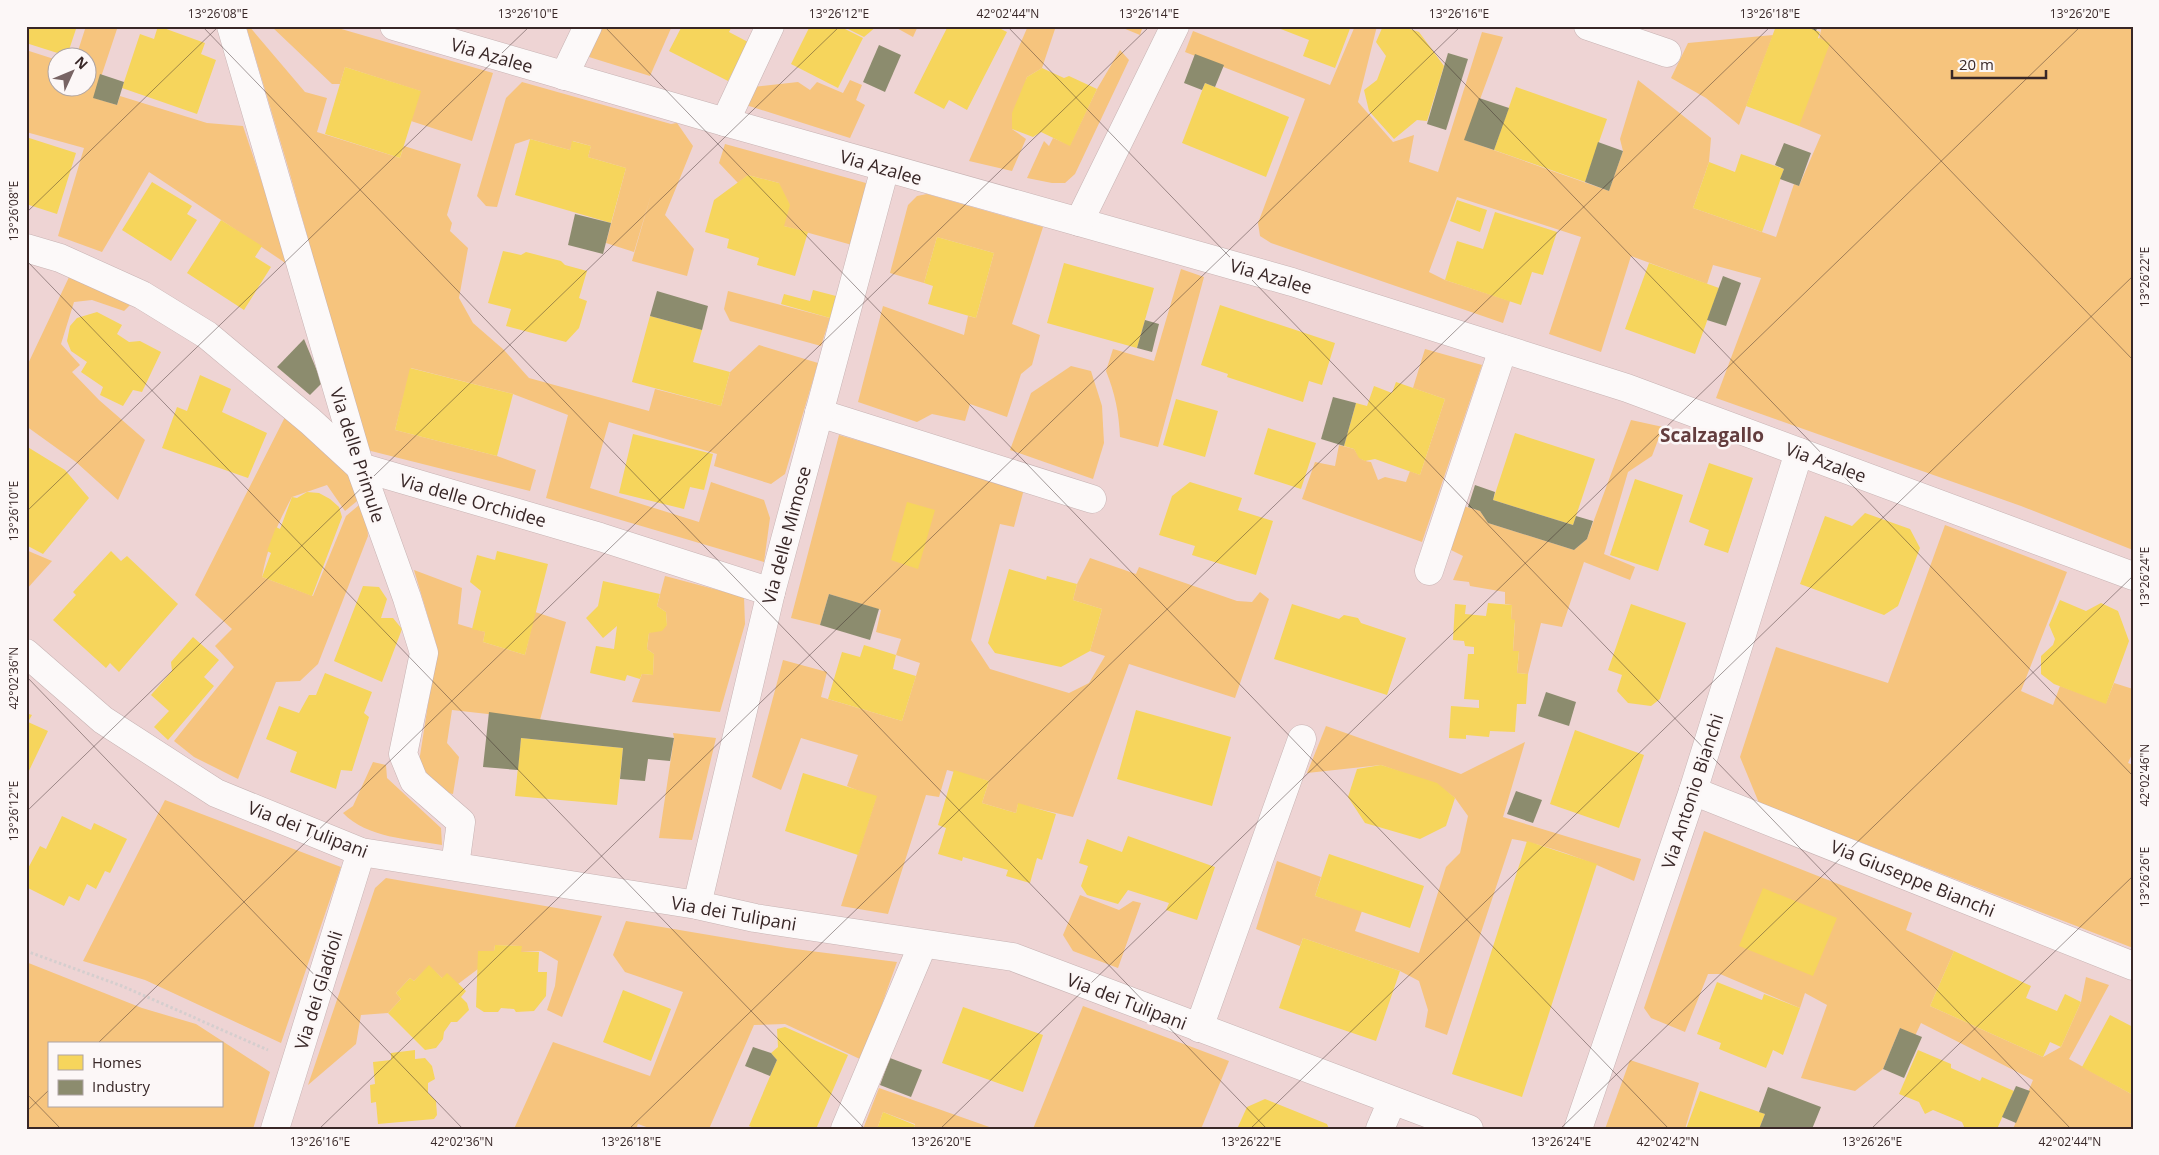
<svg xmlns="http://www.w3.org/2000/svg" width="2159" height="1155" font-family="'Open Sans',sans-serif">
	<rect width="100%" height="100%" fill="#eed4d4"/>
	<g fill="#f6c47d" fill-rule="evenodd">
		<polygon points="86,26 118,26 94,98 117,105 120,96 207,123 243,126 290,266 149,172 102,252 58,236 84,148 26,132 26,50 57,60 58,88 88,88 88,58 76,57"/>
		<polygon points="246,26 249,26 305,92 327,98 317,132 400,158 404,146 461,164 447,215 452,223 450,231 468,248 459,298 473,323 504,350 529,378 649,411 655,389 721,406 730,372 759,345 818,363 785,474 771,484 714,466 717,454 609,422 590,488 699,522 711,482 764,500 770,518 764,562 546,498 568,415 513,394 411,368 395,430 497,456 536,470 530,491 367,450 288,167"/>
		<polygon points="271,26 331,26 493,73 472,141 411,121 420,91 345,67 340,84 332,84"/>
		<polygon points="603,26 672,26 650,76 589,57"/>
		<polygon points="893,26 918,26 913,37"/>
		<polygon points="1028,26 1056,26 1042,68 1027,77 1012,129 1026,139 1012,171 969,161"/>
		<polygon points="1118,26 1143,26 1140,35"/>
		<polygon points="1355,26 1377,26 1358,102 1393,142 1414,135 1409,162 1438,172 1482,32 1503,37 1465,140 1609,191 1623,151 1620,139 1638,80 1711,138 1709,162 1693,208 1776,237 1794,184 1799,186 1821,135 1799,126 1822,26 2133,26 2133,550 2021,506 1716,398 1761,278 1713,265 1707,284 1631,256 1601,352 1549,334 1581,237 1457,197 1429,272 1445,280 1510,301 1503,323 1271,243 1260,236 1258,223 1305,99 1185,52 1193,31 1330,85"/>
		<polygon points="1773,35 1739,125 1706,98 1671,78 1688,43"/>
		<polygon points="1120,50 1129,60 1075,174 1065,183 1052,183 1027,178 1044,141 1049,146 1053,138 1070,145 1097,89"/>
		<polygon points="850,80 862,85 856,100 865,105 850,138 746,105 753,87 798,82 810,90 817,82 843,93"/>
		<polygon points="522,82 671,124 677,123 693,146 665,215 694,249 687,276 632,261 651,195 634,252 606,243 626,168 588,157 591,146 573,141 570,150 530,139 515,144 497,207 486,206 477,196 506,98"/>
		<polygon points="725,144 866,183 852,245 784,226 779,183 748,175 738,183 719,163"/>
		<polygon points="927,194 1043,227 1012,324 1040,335 1032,365 1021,374 1007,417 970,404 965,421 932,414 917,422 858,402 883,306 964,335 968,316 976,318 994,253 937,237 924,283 890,273 908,205 917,196"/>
		<path d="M1181,269l23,8 -46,170 -38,-10c-1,-24 -5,-44 -14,-66l7,-22 41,12z"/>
		<polygon points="70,275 133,302 124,311 92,300 74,302 61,344 80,365 72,372 99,400 145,440 118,500 76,462 26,426 26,368"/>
		<polygon points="728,291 830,318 821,346 730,321 724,309"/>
		<path d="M1425,349l57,16 -60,177 -120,-43 13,-37 20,4 4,-21 15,4c5,8 7,12 17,13l7,18 7,-3 21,5 4,-11 10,4 25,-76 -32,-11z"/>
		<polygon points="1071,366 1091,371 1102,406 1104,443 1093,479 1010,450 1031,393"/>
		<path d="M285,417l66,55 11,25 -17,14 -18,-26 -35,12c-15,28 -24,48 -30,80l51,19 33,-80 19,-16 3,36 -50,128 -18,17 -24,1 -38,97 -44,-22 -20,-16 60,-74 -19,-21 17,-17 -37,-34z"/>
		<polygon points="1631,420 1663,427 1652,456 1628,472 1604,554 1635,567 1630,580 1584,562 1562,627 1541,623 1528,674 1517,673 1519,652 1513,651 1515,623 1511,619 1512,605 1505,604 1505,592 1470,586 1469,582 1453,580 1463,556 1451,550 1463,506 1480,511 1488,523 1574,550 1587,539"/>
		<polygon points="839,435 1024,489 1014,527 1000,524 971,640 990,669 1069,693 1089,683 1105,656 1090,651 1102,609 1073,600 1077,584 1090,558 1136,574 1139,567 1237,601 1252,602 1260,592 1269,599 1235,698 1129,664 1073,817 1018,804 1016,813 982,803 989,781 947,770 939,797 926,795 888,914 841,906 876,798 847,786 858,755 801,738 781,790 752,777 783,660 827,672 821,697 902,721 920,663 896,655 901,639 876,632 881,610 829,594 820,625 791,618"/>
		<polygon points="1945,525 2067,572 2021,691 2053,705 2060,686 2106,703 2114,683 2133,689 2133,752 2128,763 2133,765 2133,948 1759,803 1740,757 1776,647 1888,683"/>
		<polygon points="26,550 52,561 26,590"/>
		<path d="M414,570l48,18 -4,36 27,8 -2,10 42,13 10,-43 31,10 -26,98 -88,-10 -5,33 12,14 -6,37c-17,-4 -24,-18 -34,-32l18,-115z"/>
		<polygon points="665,576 744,597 745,624 720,712 632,702 642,674 653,675 654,654 647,649 649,633 667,625 666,612 657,606"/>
		<path d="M1326,726l135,48 64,-32 -22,75 138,42 -7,22c-39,-17 -80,-35 -122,-42l-65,196 -22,-8 3,-17 -9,-29 -19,-10 -97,-33 -3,8 -44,-17 21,-68 44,16 -6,19 47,15 -7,20 64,22 27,-86 14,-14 8,-37 -13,-18 -17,-13 -57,-20 -74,8z"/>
		<polygon points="673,733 716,738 692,840 659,838 674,738"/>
		<path d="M373,762l13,3 1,13 54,50 1,17c-33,-6 -75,-7 -99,-32l10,-7z"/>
		<polygon points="165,800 341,867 281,1043 145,980 83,961"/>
		<polygon points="1704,831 1912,913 1906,930 1954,951 1930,1006 2043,1057 2061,1047 2081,1002 2086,977 2109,985 2069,1059 2133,1095 2133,1129 2013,1129 2033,1080 1921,1023 1915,1036 1900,1028 1883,1069 1855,1091 1801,1078 1827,1005 1805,993 1800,1008 1720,974 1708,974 1685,1032 1651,1018 1644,1008"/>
		<polygon points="386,878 602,916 562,1017 547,1010 555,986 558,961 541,951 521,952 521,946 495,945 494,951 478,951 478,969 458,984 442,978 429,966 414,981 410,978 396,993 401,999 388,1013 361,1015 356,1044 308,1085 375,888"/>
		<polygon points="1080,895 1119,910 1133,901 1141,903 1118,968 1073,951 1063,935"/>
		<polygon points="626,921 787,948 897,962 862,1060 785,1024 754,1025 709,1129 652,1129 638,1124 636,1129 514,1129 553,1042 650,1076 683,992 625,972 613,955"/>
		<path d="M26,962l116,46 54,16 74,48 -17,57h-227zM49,1044h172v62h-172z"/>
		<polygon points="1083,1006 1229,1061 1201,1129 1033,1129"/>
		<polygon points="1630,1060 1699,1083 1685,1129 1605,1129"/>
		<polygon points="879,1088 995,1129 915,1129 915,1124 883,1112 877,1129 863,1129"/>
	</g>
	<g fill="#f6d55c">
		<polygon points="26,26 69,26 76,29 67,56 26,43"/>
		<polygon points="158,26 205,43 201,54 216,60 197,114 122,88 140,34 154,39"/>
		<polygon points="682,26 732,26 729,32 748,42 728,81 669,51"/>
		<polygon points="810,26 839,26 863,38 838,88 791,64"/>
		<polygon points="842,26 877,26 864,37"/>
		<polygon points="948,26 995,26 1007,32 967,110 949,100 944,109 914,93"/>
		<polygon points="1273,26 1351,26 1335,68 1303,56 1309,40"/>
		<polygon points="1383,26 1400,26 1419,32 1444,66 1427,121 1417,120 1394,139 1369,111 1364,90 1377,80 1386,56 1376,42"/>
		<polygon points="1776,26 1805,26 1820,32 1818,38 1830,43 1799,126 1746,106"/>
		<polygon points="345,67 421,91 400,158 325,134"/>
		<polygon points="1042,68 1064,78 1069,76 1097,89 1070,146 1041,132 1033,137 1012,129 1012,113 1027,77"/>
		<polygon points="1205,83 1289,117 1266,177 1182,143"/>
		<polygon points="1516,87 1607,119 1585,182 1494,150"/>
		<polygon points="26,137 76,153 57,214 26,204"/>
		<polygon points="530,139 570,150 572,141 591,146 588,157 626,168 611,223 515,195"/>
		<polygon points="1741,154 1784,169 1762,232 1693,208 1709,162 1735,172"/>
		<polygon points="748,175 779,183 790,205 784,226 808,232 795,276 757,265 759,258 727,248 729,239 705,232 714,200"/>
		<polygon points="152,182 192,206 187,214 197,220 171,261 122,230"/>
		<polygon points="1457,200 1487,210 1480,232 1450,221"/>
		<polygon points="1495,212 1557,232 1543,275 1532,272 1521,305 1445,280 1457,241 1483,249"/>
		<polygon points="221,220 262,246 255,257 271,267 244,310 187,273"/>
		<polygon points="937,237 994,253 976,318 928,304 933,286 924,283"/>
		<polygon points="503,251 521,255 526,252 561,261 565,265 587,271 579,298 587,301 579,328 566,342 506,326 511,309 488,303"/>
		<polygon points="1064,263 1154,288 1137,348 1047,323"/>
		<polygon points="1649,263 1719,288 1695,354 1625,329"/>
		<polygon points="813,290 836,296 830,318 781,304 784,294 810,301"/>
		<polygon points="1220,305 1335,343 1322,385 1309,381 1303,402 1227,377 1228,374 1201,365"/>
		<polygon points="97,312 122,325 117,334 129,342 140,341 161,352 142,392 133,390 123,406 100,395 103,387 81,372 87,362 71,351 67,341 70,326 77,318"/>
		<polygon points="650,316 702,330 693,362 730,372 721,406 632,382"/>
		<polygon points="410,368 513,394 497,456 395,430"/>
		<polygon points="200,375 231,389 222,412 267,433 248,478 162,448 177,407 187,411"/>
		<polygon points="1396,382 1445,399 1420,475 1375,459 1365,461 1359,458 1354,449 1344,446 1356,403 1367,406 1374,386 1392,393"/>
		<polygon points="1176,399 1218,411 1205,457 1163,445"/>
		<polygon points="1268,428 1316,443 1301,489 1254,474"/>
		<polygon points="1515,433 1595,459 1573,525 1493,500"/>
		<polygon points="633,434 713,454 704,490 690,487 684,509 619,493"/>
		<polygon points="26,446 65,470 89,498 43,554 26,545"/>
		<polygon points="1709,463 1753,478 1728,553 1704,545 1709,530 1689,522"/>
		<polygon points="1635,479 1683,495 1658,571 1610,555"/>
		<polygon points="1190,482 1242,498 1238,510 1273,521 1256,575 1192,555 1195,546 1159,535 1172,496"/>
		<polygon points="307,492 319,493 330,499 339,507 342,517 312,596 262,577 271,553 267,551 276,527 280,529 292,497 297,498"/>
		<polygon points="907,502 935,510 918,569 891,560"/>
		<polygon points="1865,513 1910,529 1920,548 1898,606 1884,615 1800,584 1825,516 1852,526"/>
		<polygon points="111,551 121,561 127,556 178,604 119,672 110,663 106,668 53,620 76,595 73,592"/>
		<polygon points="497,551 548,564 525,655 483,642 485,632 472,629 481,591 470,582 477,555 495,560"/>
		<polygon points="1009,569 1046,580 1047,576 1077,584 1073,600 1102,609 1090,651 1061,667 995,653 988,643"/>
		<polygon points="603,581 660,594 657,606 666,612 667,625 662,631 649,633 647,649 654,654 653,675 642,674 640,679 627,675 625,681 590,673 596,646 614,649 617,626 603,638 586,618 598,606"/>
		<polygon points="363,586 379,587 387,599 381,618 393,618 402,629 382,682 334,661"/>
		<polygon points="2060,600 2086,611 2101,603 2118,611 2129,641 2106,704 2054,684 2041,674 2041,656 2053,645 2055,639 2049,625"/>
		<polygon points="1488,603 1512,605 1511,619 1515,620 1513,651 1519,651 1517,673 1528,674 1526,704 1517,704 1515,732 1490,731 1489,737 1466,735 1466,739 1449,738 1451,706 1479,708 1479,700 1464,699 1468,654 1474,654 1474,647 1465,646 1464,641 1453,640 1455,604 1466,605 1465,614 1486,616"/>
		<polygon points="1292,604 1339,619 1344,615 1358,618 1361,623 1406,638 1387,695 1274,659"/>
		<polygon points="1631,604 1686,623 1660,699 1651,706 1628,703 1617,691 1622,675 1608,670"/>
		<polygon points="193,637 219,660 204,677 214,686 168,740 154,727 169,711 151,695 172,671 171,662"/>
		<polygon points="864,645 896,655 893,669 916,676 902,721 828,699 842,652 860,657"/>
		<polygon points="325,673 372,692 364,713 369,717 352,771 341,770 336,789 290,772 297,752 266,739 279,706 299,713 309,695 316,695"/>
		<polygon points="1136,710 1231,737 1212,806 1117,779"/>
		<polygon points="26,713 32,715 28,722 48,731 26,777"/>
		<polygon points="1575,730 1644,755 1619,828 1550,804"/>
		<polygon points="521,738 623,748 617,805 515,796"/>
		<polygon points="1381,765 1437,783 1455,798 1446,826 1420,839 1365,823 1348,797 1357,769"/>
		<polygon points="954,770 989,781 982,803 1016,813 1018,803 1056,814 1042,860 1037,858 1030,883 1006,876 1008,870 963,857 962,861 938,854 946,828 938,825"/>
		<polygon points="803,773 877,796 858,855 785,831"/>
		<polygon points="62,816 91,830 94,823 127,839 110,873 105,871 96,889 87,884 79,901 69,896 64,906 26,887 26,872 40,846 46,849"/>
		<polygon points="1128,836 1215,867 1197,920 1166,910 1169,903 1128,890 1118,904 1087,895 1081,886 1088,866 1079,863 1087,839 1122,852"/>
		<polygon points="1527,841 1597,864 1522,1097 1452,1074"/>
		<polygon points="1329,854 1424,886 1410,928 1315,896"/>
		<polygon points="1763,888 1837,918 1813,976 1739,946"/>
		<polygon points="1303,938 1400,971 1376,1041 1279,1008"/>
		<polygon points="495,945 522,946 521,952 539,952 538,972 547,972 546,996 534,1011 516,1012 514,1009 501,1008 498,1012 484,1012 476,1007 478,951 494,951"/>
		<polygon points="1954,951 2031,986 2026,998 2057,1011 2065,994 2081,1002 2061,1047 2050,1042 2043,1057 1930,1006"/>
		<polygon points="429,965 442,978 447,973 466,991 461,997 467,1003 469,1010 457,1022 451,1022 444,1032 443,1039 436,1048 425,1050 388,1013 401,999 396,993 410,978 414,981"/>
		<polygon points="1717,982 1762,1000 1764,994 1800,1008 1783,1055 1773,1050 1766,1068 1719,1049 1721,1043 1697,1034"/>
		<polygon points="623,990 671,1009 651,1061 603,1042"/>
		<polygon points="963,1007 1043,1035 1023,1092 942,1063"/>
		<polygon points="2110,1015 2133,1027 2133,1095 2082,1067"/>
		<polygon points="785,1027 848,1055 816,1129 756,1129 749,1126 777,1060 771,1053 778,1047 777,1029"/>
		<polygon points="415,1050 415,1059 425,1058 432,1066 435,1079 428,1083 428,1093 436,1101 437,1115 434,1119 378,1124 376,1102 371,1103 370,1085 375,1084 373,1062 391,1060 391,1053"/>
		<polygon points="1918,1050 1951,1064 1951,1068 1980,1081 1982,1077 2014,1091 1997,1129 1965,1129 1962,1122 1933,1110 1925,1114 1919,1102 1899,1094"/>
		<polygon points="1700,1091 1765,1114 1759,1129 1686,1129"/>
		<polygon points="1265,1099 1327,1124 1329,1129 1237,1129 1247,1107"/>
		<polygon points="883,1112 915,1125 914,1129 877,1129"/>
	</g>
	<g fill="#8c8c6e">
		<polygon points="1805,26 1818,26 1816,31"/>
		<polygon points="879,45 901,55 885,92 863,82"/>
		<polygon points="1448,53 1468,59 1446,130 1427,124"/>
		<polygon points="1195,54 1224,65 1215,87 1205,83 1202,90 1184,83"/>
		<polygon points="100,74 124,82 117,105 93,98"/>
		<polygon points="1479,98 1509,108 1494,150 1464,140"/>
		<polygon points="1598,142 1623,151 1609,191 1585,182"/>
		<polygon points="1784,143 1811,153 1799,186 1780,179 1784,169 1775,165"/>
		<polygon points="575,214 611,223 603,254 568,245"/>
		<polygon points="1723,276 1741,283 1726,326 1707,320"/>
		<polygon points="657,291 708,306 702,330 650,316"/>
		<polygon points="1145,320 1159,324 1152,352 1137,348"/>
		<polygon points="304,339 322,383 310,395 277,367"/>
		<polygon points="1333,397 1356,403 1344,446 1321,439"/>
		<polygon points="1475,485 1495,492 1493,500 1573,525 1576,516 1593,521 1587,539 1574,550 1488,523 1480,511 1468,507"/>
		<polygon points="829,594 879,609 870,640 820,625"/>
		<polygon points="1546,692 1576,702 1569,726 1538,716"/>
		<polygon points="489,712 674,738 670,761 648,759 645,781 620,779 623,748 521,738 518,770 483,767"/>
		<polygon points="1516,791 1542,800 1533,823 1507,814"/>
		<polygon points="1900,1028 1922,1037 1904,1078 1883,1069"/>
		<polygon points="753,1047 771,1053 777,1060 770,1076 745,1066"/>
		<polygon points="890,1058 922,1070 911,1097 880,1085"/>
		<polygon points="2016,1086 2030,1091 2016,1123 2002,1117"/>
		<polygon points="1768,1087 1821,1107 1812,1129 1759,1129 1765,1114 1759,1112"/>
	</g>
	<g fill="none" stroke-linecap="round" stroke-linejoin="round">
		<defs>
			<g id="minor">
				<polyline points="231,26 360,467 407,598 424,653 403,754 414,781 461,822 455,866"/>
				<polyline points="394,26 725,122 1292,282 1627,388 2133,576"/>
				<polyline points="1588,26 1667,53"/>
				<polyline points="564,76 588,26"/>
				<polyline points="725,122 770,26"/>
				<polyline points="1079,222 1175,26"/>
				<polyline points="26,248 60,258 142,295 207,335 310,421 360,467 600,537 771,592"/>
				<polyline points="819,413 1092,499"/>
				<polyline points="1429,571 1503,349"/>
				<polyline points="26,653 103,720 216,793 361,852 697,905 755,918 1013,957 1469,1129"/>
				<polyline points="1693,791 2133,966"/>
				<polyline points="697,905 771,592 885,168"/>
				<polyline points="1199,1028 1302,739"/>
				<polyline points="275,1129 361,852"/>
				<polyline points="845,1129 923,944"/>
				<polyline points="1380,1129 1392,1101"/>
				<polyline points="1578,1129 1693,791 1799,452"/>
			</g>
		</defs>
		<use href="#minor" stroke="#c7b3b3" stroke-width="29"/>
		<polyline stroke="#d5cece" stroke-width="3" stroke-dasharray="2.5 2.5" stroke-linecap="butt" points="26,951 122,986 268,1050"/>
		<use href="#minor" stroke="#fcf9f9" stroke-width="28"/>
	</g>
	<path fill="none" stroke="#382727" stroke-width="1" stroke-opacity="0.45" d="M202,26l1065,1103M604,26l1065,1103M1007,26l1064,1103M1409,26l724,750M1811,26l322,334M26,213l193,-187M26,260l839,869M26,512l504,-486M26,676l437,453M26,812l814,-786M97,1044l1053,-1018M26,1093l35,36M26,1112l23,-22M319,1129l1142,-1103M629,1129l1142,-1103M940,1129l1141,-1103M1250,1129l883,-853M1560,1129l573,-553M1871,1129l262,-253"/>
	<g text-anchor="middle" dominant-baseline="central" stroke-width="5" stroke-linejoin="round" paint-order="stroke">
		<g font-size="18" fill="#382727" stroke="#fcf7f7">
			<text transform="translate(492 55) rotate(16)">Via Azalee</text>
			<text transform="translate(881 167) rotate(16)">Via Azalee</text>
			<text transform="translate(1271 276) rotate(16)">Via Azalee</text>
			<text transform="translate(358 455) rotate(72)">Via delle Primule</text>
			<text transform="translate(1826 462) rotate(20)">Via Azalee</text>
			<text transform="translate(473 500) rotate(16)">Via delle Orchidee</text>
			<text transform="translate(786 535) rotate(-75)">Via delle Mimose</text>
			<text transform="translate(1692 791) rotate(-72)">Via Antonio Bianchi</text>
			<text transform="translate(308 829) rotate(21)">Via dei Tulipani</text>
			<text transform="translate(1913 878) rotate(22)">Via Giuseppe Bianchi</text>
			<text transform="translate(734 913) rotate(10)">Via dei Tulipani</text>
			<text transform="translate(318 990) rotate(-73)">Via dei Gladioli</text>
			<text transform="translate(1127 1001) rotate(21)">Via dei Tulipani</text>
		</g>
		<g font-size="19" font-weight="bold" fill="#633d3e" stroke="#fcf7f7">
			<text x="1712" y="435">Scalzagallo</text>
		</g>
	</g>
	<rect width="2159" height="1155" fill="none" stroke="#fcf7f7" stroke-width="55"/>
	<rect x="48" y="1042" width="175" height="65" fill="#fcf7f7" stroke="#aea4a4"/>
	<rect x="58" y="1055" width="25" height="15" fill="#f6d55c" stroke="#aea4a4"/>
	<text x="92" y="1068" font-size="15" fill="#382727">Homes</text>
	<rect x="58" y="1080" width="25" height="15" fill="#8c8c6e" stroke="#aea4a4"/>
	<text x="92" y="1092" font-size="15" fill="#382727">Industry</text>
	<g transform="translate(72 72) rotate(46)"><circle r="24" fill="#fcf7f7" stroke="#aea4a4"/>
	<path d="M0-4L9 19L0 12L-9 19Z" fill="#786464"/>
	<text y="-8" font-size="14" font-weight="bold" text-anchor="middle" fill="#382727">N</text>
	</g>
	<path d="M1952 70v8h94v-8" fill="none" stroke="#382727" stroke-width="2.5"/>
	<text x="1959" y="70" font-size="15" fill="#382727" stroke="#fcf7f7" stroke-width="4" paint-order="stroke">20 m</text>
	<rect x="28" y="28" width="2104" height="1100" fill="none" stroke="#382727" stroke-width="2"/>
	<g font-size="12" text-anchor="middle" fill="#382727">
		<text x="218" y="18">13°26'08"E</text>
		<text x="528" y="18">13°26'10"E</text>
		<text x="839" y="18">13°26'12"E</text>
		<text x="1008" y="18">42°02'44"N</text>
		<text x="1149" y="18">13°26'14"E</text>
		<text x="1459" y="18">13°26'16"E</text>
		<text x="1770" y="18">13°26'18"E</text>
		<text x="2080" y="18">13°26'20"E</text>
		<text transform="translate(14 211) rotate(-90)" y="4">13°26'08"E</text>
		<text transform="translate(2145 277) rotate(-90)" y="4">13°26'22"E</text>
		<text transform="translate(14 511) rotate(-90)" y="4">13°26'10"E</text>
		<text transform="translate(2145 577) rotate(-90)" y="4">13°26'24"E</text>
		<text transform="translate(14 678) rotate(-90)" y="4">42°02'36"N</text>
		<text transform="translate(2145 775) rotate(-90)" y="4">42°02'46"N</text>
		<text transform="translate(14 811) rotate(-90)" y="4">13°26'12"E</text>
		<text transform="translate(2145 877) rotate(-90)" y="4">13°26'26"E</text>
		<text x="320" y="1146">13°26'16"E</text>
		<text x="462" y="1146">42°02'36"N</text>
		<text x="631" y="1146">13°26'18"E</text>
		<text x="941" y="1146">13°26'20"E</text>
		<text x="1251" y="1146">13°26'22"E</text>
		<text x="1561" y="1146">13°26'24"E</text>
		<text x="1668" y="1146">42°02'42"N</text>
		<text x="1872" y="1146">13°26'26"E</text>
		<text x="2070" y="1146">42°02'44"N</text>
	</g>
</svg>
